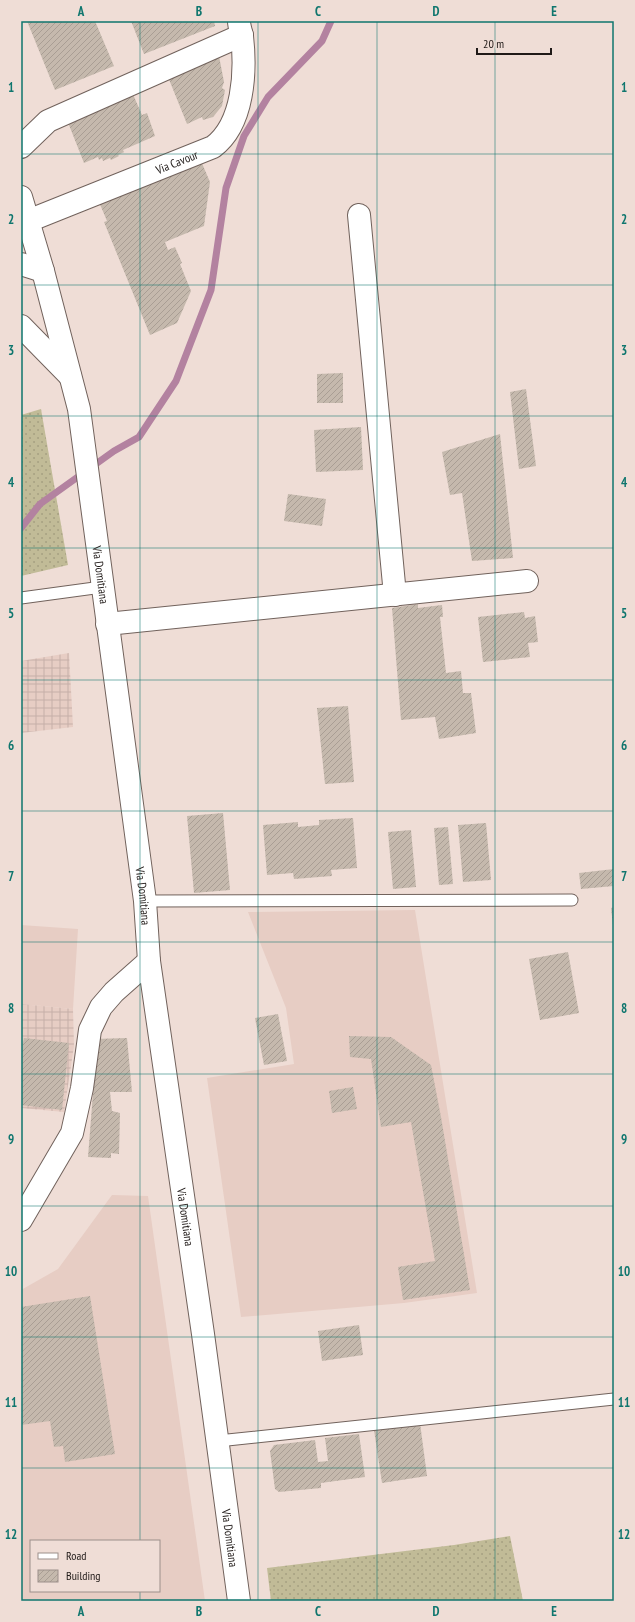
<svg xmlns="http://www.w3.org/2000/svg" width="635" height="1622" font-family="'PT Sans Narrow',sans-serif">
	<defs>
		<pattern id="industrial-grid" width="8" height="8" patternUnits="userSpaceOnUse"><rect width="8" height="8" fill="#e7cdc4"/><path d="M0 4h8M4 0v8" fill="none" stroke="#c6afa8"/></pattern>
		<pattern id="grass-dots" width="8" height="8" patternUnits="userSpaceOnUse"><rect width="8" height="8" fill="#c1bb97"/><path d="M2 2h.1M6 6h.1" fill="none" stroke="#a6a081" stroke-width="1.8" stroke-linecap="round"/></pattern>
		<pattern id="building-hatch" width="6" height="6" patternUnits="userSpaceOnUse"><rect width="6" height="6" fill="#c5b9ad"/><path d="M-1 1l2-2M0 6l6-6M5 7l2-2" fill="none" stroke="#a99e94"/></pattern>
	</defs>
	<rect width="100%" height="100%" fill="#efddd6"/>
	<g fill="#e7cdc4" fill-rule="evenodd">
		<polygon points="415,910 477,1293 404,1303 241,1317 207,1078 294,1064 286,1008 248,912"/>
		<polygon points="21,925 78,929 73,1009 21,1004"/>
		<path d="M112,1195l36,1 57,405h-184v-311l37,-21zM31,1541h128v50h-128z"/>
	</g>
	<g fill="url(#industrial-grid)">
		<polygon points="69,653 73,727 21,733 21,661"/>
		<polygon points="21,1004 73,1009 74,1046 64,1112 21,1108"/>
	</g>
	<g fill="url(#grass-dots)">
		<polygon points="41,409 68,565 21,576 21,415"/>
		<polygon points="510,1536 523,1601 271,1601 267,1568 454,1545"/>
	</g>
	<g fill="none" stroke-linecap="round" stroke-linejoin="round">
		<polyline stroke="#b382a0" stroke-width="7" points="21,528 40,504 114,451 139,437 176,381 211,290 226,188 244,136 268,97 322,41 331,21"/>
	</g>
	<g fill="url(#building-hatch)">
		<polygon points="27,21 95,21 114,66 55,90"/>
		<polygon points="131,21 214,21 215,26 144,54"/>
		<polygon points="219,56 224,82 222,88 225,90 222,106 213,117 203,120 202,117 187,124 168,77"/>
		<polygon points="132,92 142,115 147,113 155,136 123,150 124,152 118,155 119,156 111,160 110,158 103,161 102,158 99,160 98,157 84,163 67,120"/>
		<polygon points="201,161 210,182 204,226 165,242 168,250 175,247 182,263 180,264 191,291 177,323 150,335 104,222 107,221 99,202"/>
		<polygon points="343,373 343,403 317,403 317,374"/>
		<polygon points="526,389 536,466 519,469 510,392"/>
		<polygon points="361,427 363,470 316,472 314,430"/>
		<polygon points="500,434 513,558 472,561 462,493 450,495 442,452"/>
		<polygon points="288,494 326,499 322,526 284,521"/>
		<polygon points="418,604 418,608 442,605 443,617 440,617 446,673 461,671 463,693 471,693 476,733 439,739 435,717 401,720 392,608"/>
		<polygon points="524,612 525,618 535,616 538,642 528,643 530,657 483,662 478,617"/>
		<polygon points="348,706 354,782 325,784 317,708"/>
		<polygon points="223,813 230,890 194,893 187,816"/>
		<polygon points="353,818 357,868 331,870 332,876 294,879 293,873 267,875 263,825 298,822 298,827 319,825 319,820"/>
		<polygon points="486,823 491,880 463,882 458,825"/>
		<polygon points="448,827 453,884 439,885 434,828"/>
		<polygon points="411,830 416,887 393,889 388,832"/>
		<polygon points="614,869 614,886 581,889 579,873"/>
		<polygon points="614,907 614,925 613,925 611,908"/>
		<polygon points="568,952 579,1013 540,1020 529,959"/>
		<polygon points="278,1014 287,1061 264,1065 255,1018"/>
		<polygon points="349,1036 391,1037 431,1065 441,1117 470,1290 403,1300 398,1267 435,1261 411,1122 381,1127 371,1059 350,1057"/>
		<polygon points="24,1038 69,1043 62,1110 21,1105 21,1052"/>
		<polygon points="127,1038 132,1092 110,1092 112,1111 120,1113 119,1154 111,1153 111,1158 88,1157 93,1093 94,1039"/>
		<polygon points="353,1087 357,1109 332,1113 329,1091"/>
		<polygon points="90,1296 115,1454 65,1462 63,1446 54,1447 50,1421 21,1425 21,1307"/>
		<polygon points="359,1325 363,1355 322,1361 318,1331"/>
		<polygon points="420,1423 427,1476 382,1483 374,1430"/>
		<polygon points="359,1434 365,1477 321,1483 321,1488 279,1492 275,1489 270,1451 274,1445 315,1440 318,1462 328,1461 325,1438"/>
	</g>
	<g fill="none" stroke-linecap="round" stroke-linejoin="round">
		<defs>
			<g id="lane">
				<polyline points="21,598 102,587"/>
				<polyline points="145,901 572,900"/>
				<polyline points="218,1441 614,1399"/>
			</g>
			<g id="street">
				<polyline points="21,147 48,121 242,35"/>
				<polyline points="359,215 395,595"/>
				<path id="s1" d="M28,221l185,-74c31,-23 33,-76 29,-111 -1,-5 -3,-10 -3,-15"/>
				<polyline points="107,624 527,581"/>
				<polyline points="21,1220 72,1133 82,1088 90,1030 101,1007 114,992 149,961"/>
			</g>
			<g id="secondary">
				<polyline points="21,264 43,271"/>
				<polyline points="21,326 70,376"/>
			</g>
			<g id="primary">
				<path id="s2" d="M21,197l22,74 36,138 66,492 4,60 54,373 36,267"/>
			</g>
		</defs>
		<use href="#lane" stroke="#71625c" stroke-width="13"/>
		<use href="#street" stroke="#71625c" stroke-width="24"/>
		<use href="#secondary" stroke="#71625c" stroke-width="24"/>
		<use href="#primary" stroke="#71625c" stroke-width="24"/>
		<use href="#lane" stroke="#fff" stroke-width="11"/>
		<use href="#street" stroke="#fff" stroke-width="22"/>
		<use href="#secondary" stroke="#fff" stroke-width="22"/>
		<use href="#primary" stroke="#fff" stroke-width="22"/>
	</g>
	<path fill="none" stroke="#0f766e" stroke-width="1" stroke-opacity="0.55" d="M140,21v1520M258,21v1580M377,21v1580M495,21v1580M21,154h593M21,285h593M21,416h593M21,548h593M21,680h593M21,811h593M21,942h593M21,1074h593M21,1206h593M21,1337h593M21,1468h593M140,1591v10"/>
	<g text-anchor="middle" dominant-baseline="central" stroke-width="3.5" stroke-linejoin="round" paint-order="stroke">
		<g font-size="12" fill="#201a18" stroke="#efddd6">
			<text stroke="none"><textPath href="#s1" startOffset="160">Via Cavour</textPath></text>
			<text stroke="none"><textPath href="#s2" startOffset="387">Via Domitiana</textPath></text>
			<text stroke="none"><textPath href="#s2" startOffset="711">Via Domitiana</textPath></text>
			<text stroke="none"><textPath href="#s2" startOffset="1035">Via Domitiana</textPath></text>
			<text stroke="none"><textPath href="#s2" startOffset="1359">Via Domitiana</textPath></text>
		</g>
	</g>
	<rect width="635" height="1622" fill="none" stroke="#efddd6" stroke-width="44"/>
	<rect x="30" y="1540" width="130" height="52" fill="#efddd6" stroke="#9c8f8a"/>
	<rect x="38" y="1553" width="20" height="6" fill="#ffffff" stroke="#9c8f8a"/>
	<text x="66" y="1560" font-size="12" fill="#201a18">Road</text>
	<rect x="38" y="1570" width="20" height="12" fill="url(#building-hatch)" stroke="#9c8f8a"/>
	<text x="66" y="1580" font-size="12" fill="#201a18">Building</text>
	<path d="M477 48v6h74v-6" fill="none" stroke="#201a18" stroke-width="2"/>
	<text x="483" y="48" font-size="12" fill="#201a18" stroke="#efddd6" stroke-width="3" paint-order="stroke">20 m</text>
	<rect x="22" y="22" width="591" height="1578" fill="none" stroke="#0f766e" stroke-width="1.5"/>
	<g font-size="13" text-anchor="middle" font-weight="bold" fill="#0f766e">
		<text x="81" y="16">A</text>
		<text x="199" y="16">B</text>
		<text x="318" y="16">C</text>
		<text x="436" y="16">D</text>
		<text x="554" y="16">E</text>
		<text x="11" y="92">1</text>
		<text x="624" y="92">1</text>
		<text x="11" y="224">2</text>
		<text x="624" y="224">2</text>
		<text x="11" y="355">3</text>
		<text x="624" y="355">3</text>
		<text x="11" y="487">4</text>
		<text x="624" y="487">4</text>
		<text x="11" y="618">5</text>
		<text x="624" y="618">5</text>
		<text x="11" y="750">6</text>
		<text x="624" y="750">6</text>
		<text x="11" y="881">7</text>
		<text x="624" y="881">7</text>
		<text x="11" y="1013">8</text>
		<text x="624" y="1013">8</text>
		<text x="11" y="1144">9</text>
		<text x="624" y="1144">9</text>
		<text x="11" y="1276">10</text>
		<text x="624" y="1276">10</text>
		<text x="11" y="1407">11</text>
		<text x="624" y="1407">11</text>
		<text x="11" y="1539">12</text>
		<text x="624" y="1539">12</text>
		<text x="81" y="1616">A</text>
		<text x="199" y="1616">B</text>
		<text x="318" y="1616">C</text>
		<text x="436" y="1616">D</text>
		<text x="554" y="1616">E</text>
	</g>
</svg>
